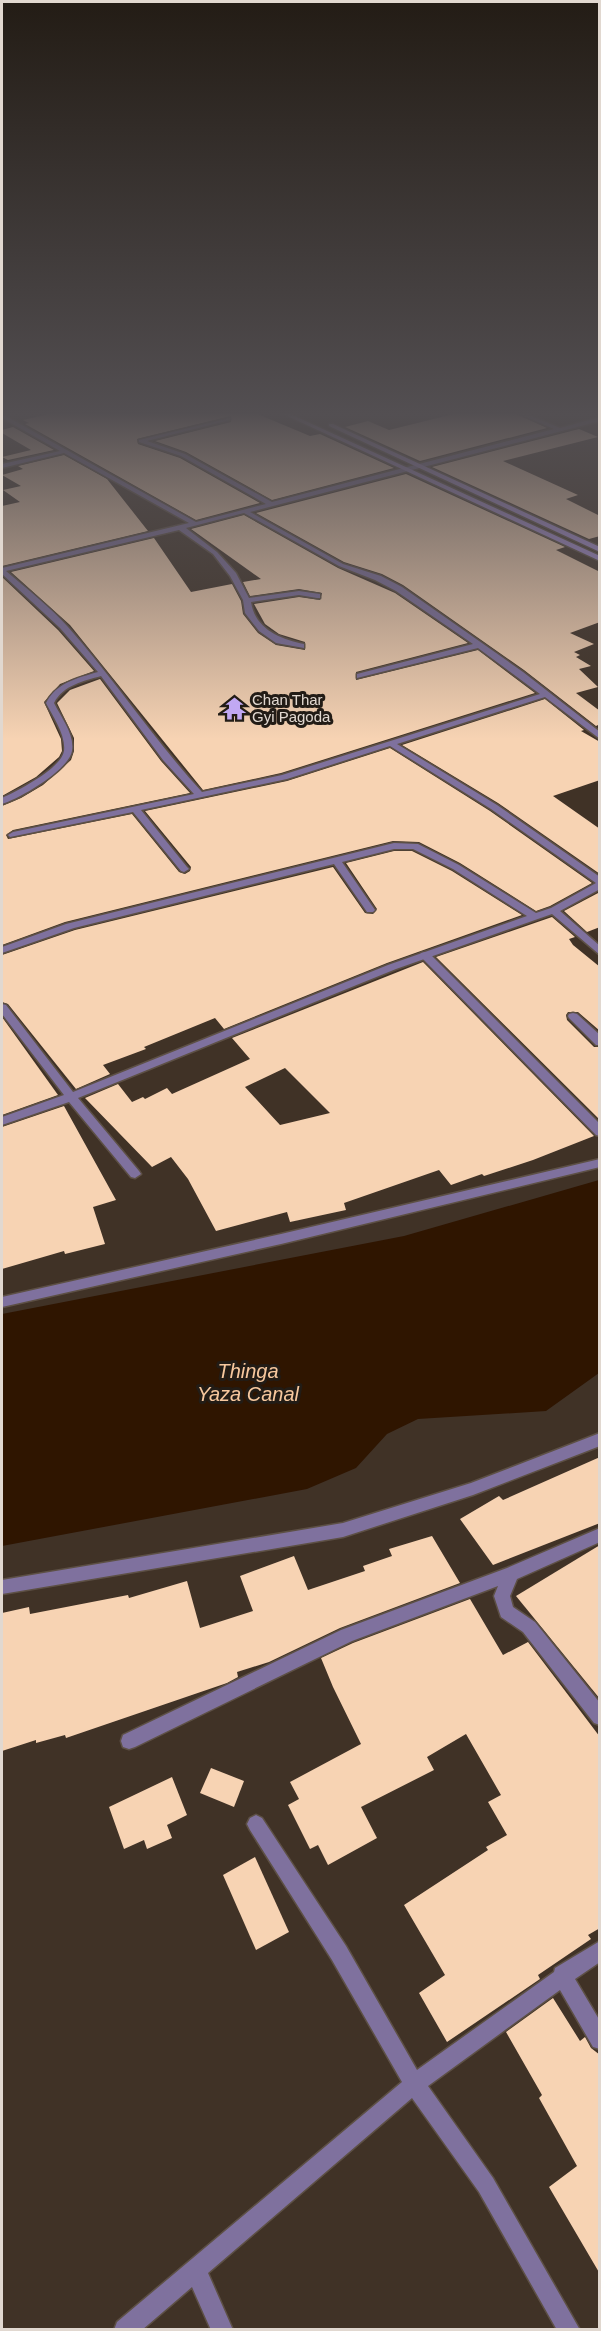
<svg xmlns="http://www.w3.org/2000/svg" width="601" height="2331" font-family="Helvetica,sans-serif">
	<rect width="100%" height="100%" fill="#403226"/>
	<polygon fill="#2f1500" points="599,1180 599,1373 546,1411 418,1419 387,1434 356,1468 307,1489 2,1546 2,1314 404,1236"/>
	<g fill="#f7d3b3" fill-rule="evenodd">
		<polygon points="53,413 255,413 310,436 320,434 394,468 272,500 186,452 155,441 231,422 231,416 137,439 138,444 180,458 260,503 196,520 25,424 29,423 23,420"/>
		<polygon points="458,413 515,413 547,428 420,461 345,427 368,421 389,430"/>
		<polygon points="13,427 54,450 8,460 2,457 31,450 2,433 2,430"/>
		<polygon points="579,429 598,437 503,461 578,495 566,499 600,516 600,536 589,539 432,467"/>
		<polygon points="64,455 107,479 148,531 2,566 2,506 20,502 3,490 21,486 2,475 23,469 18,466"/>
		<polygon points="406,474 565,547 556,550 600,572 600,622 570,633 594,644 574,652 580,655 576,657 591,666 579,669 598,687 576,693 600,711 600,724 596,726 524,670 403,585 382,574 344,562 256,513"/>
		<polygon points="244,515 338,568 395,593 468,643 356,672 356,680 478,650 535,693 281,773 203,790 70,625 11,572 154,538 191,592 232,584 241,601 243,614 258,633 276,645 305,650 305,642 279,634 265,624 254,604 299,597 320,600 322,593 299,589 250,596 243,582 261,579 191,529"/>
		<polygon points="2,577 58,630 94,671 60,684 44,702 61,739 62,751 59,757 36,777 2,796"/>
		<polygon points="100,679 161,761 190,793 13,830 6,835 8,839 132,814 179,872 185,874 190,871 191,867 145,811 287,781 390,748 490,811 592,883 550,906 536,911 460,863 419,842 393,841 65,922 2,945 2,806 21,798 43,785 71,760 74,751 74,738 57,703 70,690"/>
		<polygon points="545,699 584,730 581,731 600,742 600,780 553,796 600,829 600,874 498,803 402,745"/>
		<polygon points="394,851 412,851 452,871 522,915 387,963 224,1029 215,1018 144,1047 146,1049 103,1065 110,1074 76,1089 8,1004 2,1002 2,955 75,930 333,867 365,913 373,914 377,909 346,863"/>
		<polygon points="600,892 600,927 587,932 564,911"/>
		<polygon points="552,917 575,937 569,939 573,945 600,967 600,1031 578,1012 568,1012 566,1015 567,1020 594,1047 600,1047 600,1120 436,957"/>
		<path d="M423,962l171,174 -61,24 -49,16 -2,-2 -31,11 -12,-15 -95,33 2,7 -56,12 -3,-10 -71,19 -28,-52 -17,-22 -19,10 -67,-69 33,-14 14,18 11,-5 2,2 22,-11 5,6 78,-35 -18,-21zM285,1068l45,45 -50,12 -35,-38z"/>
		<polygon points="2,1017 58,1095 2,1115"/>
		<polygon points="64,1106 116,1200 93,1207 105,1244 65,1254 64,1251 2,1269 2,1127"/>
		<polygon points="600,1457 600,1523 493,1565 460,1519 499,1496 503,1500"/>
		<polygon points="432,1536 460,1583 340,1628 269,1662 237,1672 238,1677 227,1683 66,1738 65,1735 36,1743 36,1740 2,1751 2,1613 29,1607 30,1614 128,1595 129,1598 187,1581 200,1628 253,1611 240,1576 294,1556 308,1590 365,1571 363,1566 392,1556 389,1549"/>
		<polygon points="600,1545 600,1699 516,1596"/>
		<polygon points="470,1599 503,1655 528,1642 600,1737 600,1928 588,1935 591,1939 538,1975 540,1979 447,2042 419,1993 445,1975 404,1905 488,1850 486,1847 507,1835 488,1802 501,1795 466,1734 427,1757 434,1770 361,1807 377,1838 328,1865 318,1845 310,1849 288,1805 299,1799 290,1782 361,1744 333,1687 321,1658 353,1643"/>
		<polygon points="211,1768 244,1781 234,1807 200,1793"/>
		<polygon points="172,1777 187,1815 167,1825 172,1838 147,1849 144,1840 124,1849 109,1807"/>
		<polygon points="255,1857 289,1932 256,1950 223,1875"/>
		<polygon points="553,1998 580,2041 585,2037 591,2048 600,2055 600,2274 549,2187 577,2166 539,2098 542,2095 506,2032"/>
	</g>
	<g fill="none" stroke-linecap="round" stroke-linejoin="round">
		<defs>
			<polygon id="lane" points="425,952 429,953 600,1124 600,1136 596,1135 421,957 420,955 421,953"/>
			<g id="street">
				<path d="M517,413h7l36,15 40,-11v4l-350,91 93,52 38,12 21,11 121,85 77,60v7l-55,-42 -148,47 100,61 103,72v12l-40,22 40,35v9l-48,-41 -156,55 -318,129 61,73 2,3 -6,4 -4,-1 -62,-75 -67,23v-8l62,-22 -62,-81v-10l4,1 67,87 315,-127 139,-49 -74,-47 -40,-20h-19l-52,13 33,48 -2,2h-6l-33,-48 -260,64 -72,25v-6l64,-23 328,-81 24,1 41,21 77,48 15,-5 45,-25 -105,-74 -101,-63 -103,33 -146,31 46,57 2,2 -5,3 -3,-1 -48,-59 -123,25 -2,-2 5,-3 181,-38 -31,-34 -62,-84c-17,5 -38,9 -47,27 7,14 21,32 18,48 -3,19 -53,48 -70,53v-6c15,-7 59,-29 62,-47 2,-16 -11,-34 -18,-48 10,-20 31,-25 52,-31l-38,-44 -58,-54v-6l187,-45 -125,-70 -62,15v-4l58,-13 -58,-33v-4l194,108 70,-18 -85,-48 -42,-14v-2l91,-22v2l-83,21 38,13 87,48 282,-73zM244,513l95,53 36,14 21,11 77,53 -116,30v4l121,-30 62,46 -258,81 -80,17c-48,-52 -87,-112 -134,-165 -18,-20 -41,-38 -62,-56l173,-41 34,24 17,22 13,24 2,13 14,18 17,12 28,5v-4c-24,-5 -49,-15 -53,-42l48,-7 18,3h3v-4l-21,-3 -50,7 -13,-25 -19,-21 -31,-24z"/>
				<polygon points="573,1013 577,1014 600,1035 600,1045 596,1045 569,1018 568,1016 569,1014"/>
				<polygon points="600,1159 600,1167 281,1244 2,1307 2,1297 281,1234"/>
				<polygon points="600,1433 600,1446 473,1495 343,1537 2,1594 2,1580 343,1523 471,1483"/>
				<polygon points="600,1528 600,1542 517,1579 510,1596 513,1607 535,1622 600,1703 600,1725 594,1723 523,1632 501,1617 494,1596 498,1586 352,1641 135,1747 129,1749 123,1747 121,1741 123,1735 341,1630 507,1568"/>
				<polygon points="256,1815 262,1818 346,1946 417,2070 554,1972 555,1968 600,1941 600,1962 575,1979 600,2021 600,2049 593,2047 560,1990 428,2086 493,2178 580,2330 557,2330 479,2192 412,2098 208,2273 233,2330 211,2330 192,2287 142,2330 114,2330 117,2322 402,2082 332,1960 250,1830 247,1824 250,1818"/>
			</g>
			<g id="secondary">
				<polygon points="281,413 288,413 600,556 600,561"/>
				<polygon points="329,424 333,424 600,547 600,552 329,426"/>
			</g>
		</defs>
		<use href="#lane" stroke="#5d5045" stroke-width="3"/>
		<use href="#street" stroke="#5d5045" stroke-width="3"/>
		<use href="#secondary" stroke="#5d5045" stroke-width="3"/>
		<use href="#lane" fill="#7f719e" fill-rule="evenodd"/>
		<use href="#street" fill="#7f719e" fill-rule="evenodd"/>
		<use href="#secondary" fill="#a991da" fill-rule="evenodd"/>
	</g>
	<linearGradient id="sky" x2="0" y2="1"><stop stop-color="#231c15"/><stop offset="0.56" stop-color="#534f52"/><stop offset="1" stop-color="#534f52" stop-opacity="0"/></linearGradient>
	<rect width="601" height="739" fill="url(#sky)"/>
	<defs>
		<symbol id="temple-bare" viewBox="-9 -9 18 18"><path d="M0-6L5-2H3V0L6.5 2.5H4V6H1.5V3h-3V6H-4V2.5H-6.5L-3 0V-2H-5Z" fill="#c1a8f3" stroke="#221c16" stroke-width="2.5" paint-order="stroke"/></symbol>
	</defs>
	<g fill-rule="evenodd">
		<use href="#temple-bare" x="218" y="692" width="33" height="33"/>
	</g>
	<g text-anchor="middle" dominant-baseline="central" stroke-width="6" stroke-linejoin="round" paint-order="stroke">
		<g font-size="15" fill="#e1d8d0" stroke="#221c16" text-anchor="start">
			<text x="252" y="699">Chan Thar<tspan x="252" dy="17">Gyi Pagoda</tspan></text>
		</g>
		<g font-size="20" font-style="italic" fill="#f7c89e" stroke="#221c16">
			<text x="248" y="1371">Thinga<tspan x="248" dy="23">Yaza Canal</tspan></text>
		</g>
	</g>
	<rect width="601" height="2331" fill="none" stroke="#e1d8d0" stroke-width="6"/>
</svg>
